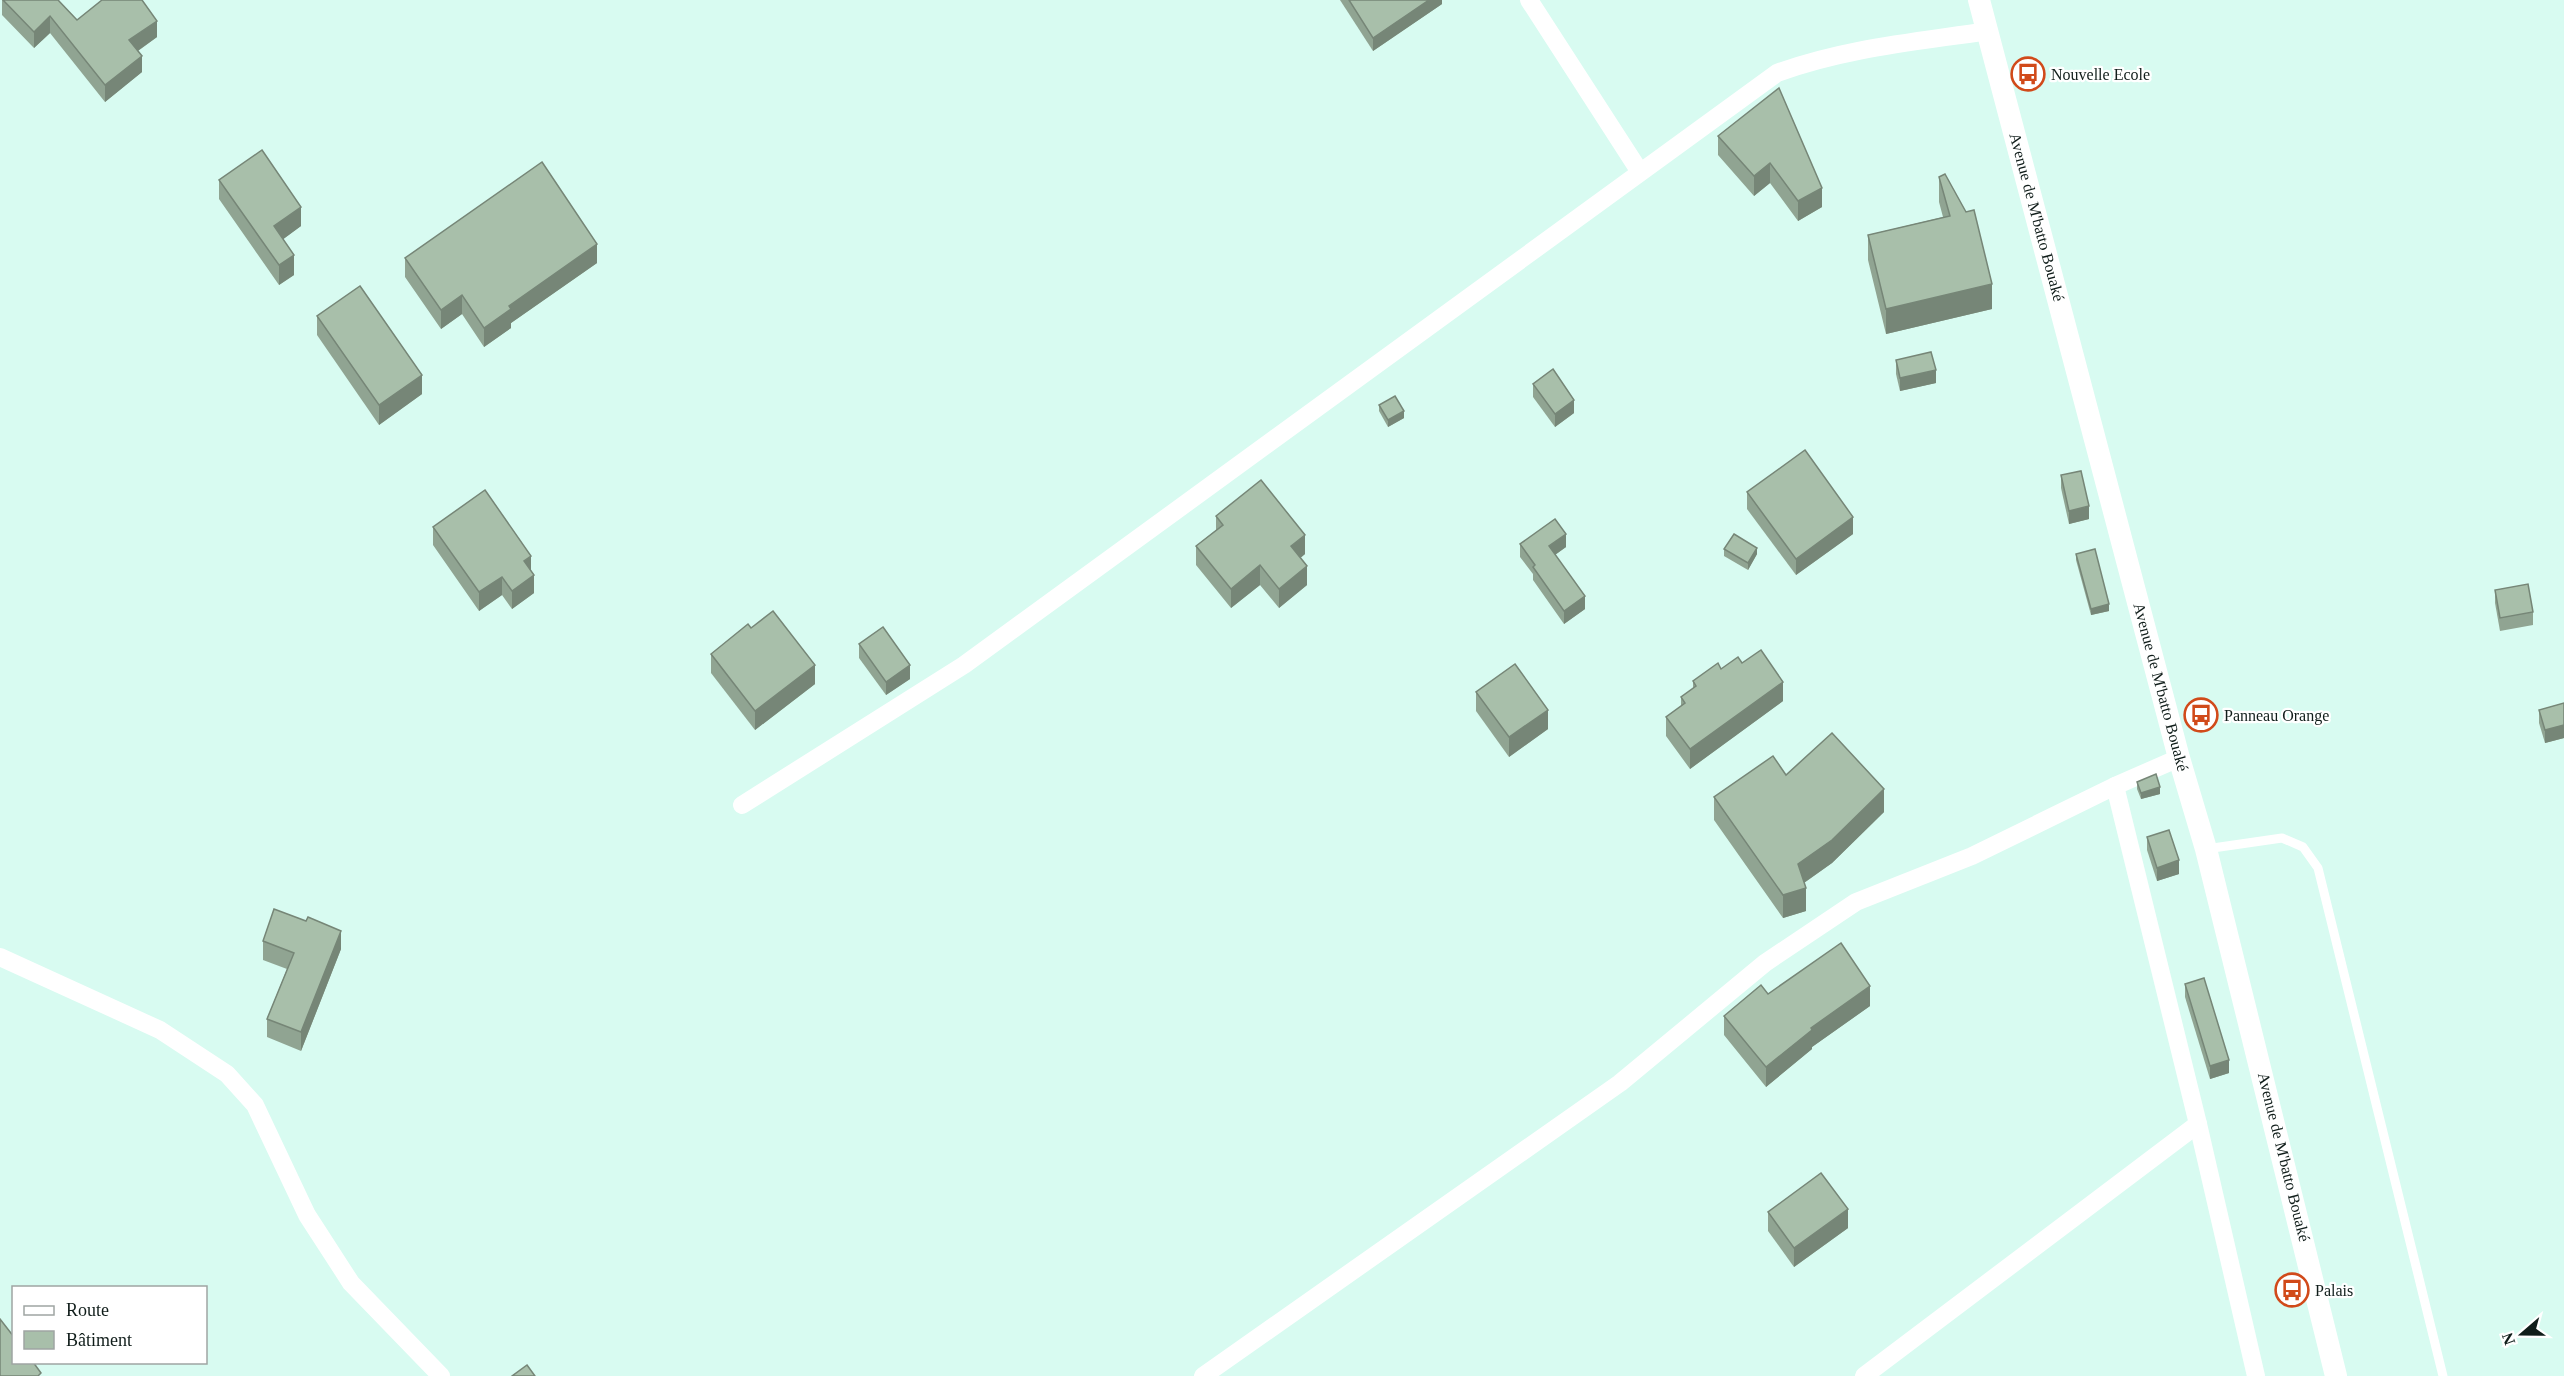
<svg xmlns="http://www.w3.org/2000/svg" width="2564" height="1376" font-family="Georgia,serif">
	<rect width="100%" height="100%" fill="#d8fbf1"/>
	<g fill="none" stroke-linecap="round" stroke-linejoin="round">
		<polyline stroke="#fff" stroke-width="9" points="2206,849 2282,838 2303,847 2318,868 2443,1376"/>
		<g stroke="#fff" stroke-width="18">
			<polyline points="1529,0 1640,172"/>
			<polyline points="2115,786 2198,1124 2256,1376"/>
			<path d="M742,805l222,-140 813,-592c68,-25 139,-31 211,-42"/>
			<polyline points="0,957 160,1030 227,1074 255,1105 307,1215 351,1283 441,1376"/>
			<polyline points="1203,1376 1620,1083 1765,963 1856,902 1972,856 2115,786 2179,758"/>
			<polyline points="1864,1376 2198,1124"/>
		</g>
		<polyline stroke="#fff" stroke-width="22" points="1979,0 2179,758 2206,849 2336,1376"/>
	</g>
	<g fill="#90a492">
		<polygon points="2,0 58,0 77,20 157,37 138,51 142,72 105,102 50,33 34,48 2,15"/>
		<polygon points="1340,0 1442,0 1442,4 1373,51"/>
		<polygon points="1779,88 1822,207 1798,221 1770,183 1754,196 1718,155 1718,136"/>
		<polygon points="1939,177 1992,309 1886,334 1868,260 1868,235 1943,217 1939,202"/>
		<polygon points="219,180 301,226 283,239 294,275 279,285 219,199"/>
		<polygon points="405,258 597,263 511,323 511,328 484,347 462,314 441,329 405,277"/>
		<polygon points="317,316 422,394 379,425 317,335"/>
		<polygon points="1896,360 1936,383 1900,391 1896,374"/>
		<polygon points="1533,384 1574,413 1555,427 1533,397"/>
		<polygon points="1379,405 1404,418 1388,427 1379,411"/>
		<polygon points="2061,475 2089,519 2069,524 2061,488"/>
		<polygon points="1747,492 1853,534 1796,575 1747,509"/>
		<polygon points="1216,516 1305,554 1300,558 1307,585 1279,608 1260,585 1231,608 1196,565 1196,546 1216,530"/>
		<polygon points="433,527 531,570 534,593 512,609 502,595 479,611 433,545"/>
		<polygon points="1520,544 1566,547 1555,555 1585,609 1564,624 1533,580 1533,574 1520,557"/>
		<polygon points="1724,549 1757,554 1748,570 1724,556"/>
		<polygon points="2076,554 2109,611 2091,615 2076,560"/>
		<polygon points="2495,590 2533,612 2533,625 2500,631 2495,603"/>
		<polygon points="751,628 815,684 755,730 711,673 711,654"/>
		<polygon points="859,644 910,679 886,695 859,658"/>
		<polygon points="1742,663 1783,701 1690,769 1666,736 1666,717 1681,706 1681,697 1693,689 1693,681 1721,669"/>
		<polygon points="1476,692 1548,729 1509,757 1476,711"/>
		<polygon points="2564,703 2564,738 2545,743 2539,723 2539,710"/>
		<polygon points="1786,775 1884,812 1832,863 1804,883 1806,911 1783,918 1714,820 1714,797"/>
		<polygon points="2137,782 2160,794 2141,799 2137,789"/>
		<polygon points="2147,837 2179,874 2157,881 2147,850"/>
		<polygon points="306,921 341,949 301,1051 267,1037 267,1019 287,969 263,960 263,941"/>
		<polygon points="2185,984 2229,1073 2210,1079 2185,997"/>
		<polygon points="1768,994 1870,1006 1812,1047 1812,1049 1766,1087 1724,1035 1724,1016"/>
		<polygon points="1768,1212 1848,1228 1794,1267 1768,1231"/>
	</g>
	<g fill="#768677">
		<polygon points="1429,0 1442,0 1442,4 1373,51 1373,38"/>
		<polygon points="50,16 50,33 34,48 34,32"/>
		<polygon points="157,21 157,37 129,57 129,40"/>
		<polygon points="142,56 142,72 105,102 105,85"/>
		<polygon points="1770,163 1770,183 1754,196 1754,176"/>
		<polygon points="1822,188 1822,207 1798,221 1798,201"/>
		<polygon points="301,207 301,226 274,246 274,226"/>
		<polygon points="597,244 597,263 511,323 511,328 484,347 484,328 509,306"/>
		<polygon points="294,255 294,275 279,285 279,265"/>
		<polygon points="1992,284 1992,309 1886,334 1886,309"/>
		<polygon points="462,295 462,314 441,329 441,310"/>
		<polygon points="1936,370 1936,383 1900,391 1900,378"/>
		<polygon points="422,375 422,394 379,425 379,405"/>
		<polygon points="1574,400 1574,413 1555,427 1555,414"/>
		<polygon points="1404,411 1404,418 1388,427 1388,420"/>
		<polygon points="2089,506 2089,519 2069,524 2069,511"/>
		<polygon points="1853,517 1853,534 1796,575 1796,559"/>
		<polygon points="1566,534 1566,547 1549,559 1549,546"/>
		<polygon points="1305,535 1305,554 1291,566 1291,546"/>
		<polygon points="1757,548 1757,554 1748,570 1748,563"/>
		<polygon points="531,556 531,575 524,561"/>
		<polygon points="1260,565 1260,585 1231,608 1231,589"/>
		<polygon points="1307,566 1307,585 1279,608 1279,589"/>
		<polygon points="534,575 534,593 512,609 512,591"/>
		<polygon points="502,577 502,595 479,611 479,592"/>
		<polygon points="1585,596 1585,609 1564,624 1564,611"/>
		<polygon points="2109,604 2109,611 2091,615 2091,609"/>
		<polygon points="815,665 815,684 755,730 755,711"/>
		<polygon points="910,665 910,679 886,695 886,682"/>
		<polygon points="1783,682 1783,701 1690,769 1690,749"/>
		<polygon points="1548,710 1548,729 1509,757 1509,737"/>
		<polygon points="2564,725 2564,738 2545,743 2545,730"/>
		<polygon points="2160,787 2160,794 2141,799 2141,793"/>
		<polygon points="1884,789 1884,812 1832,863 1798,887 1798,864"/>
		<polygon points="2179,860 2179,874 2157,881 2157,868"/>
		<polygon points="1806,888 1806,911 1783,918 1783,895"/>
		<polygon points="341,931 341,949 301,1051 301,1032"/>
		<polygon points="1870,986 1870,1006 1812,1047 1812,1049 1766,1087 1766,1067 1811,1028"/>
		<polygon points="2229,1060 2229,1073 2210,1079 2210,1066"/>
		<polygon points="1848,1209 1848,1228 1794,1267 1794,1248"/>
	</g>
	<g fill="#a8bfaa" stroke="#768677" stroke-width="1.5">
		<polygon points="3,0 58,0 77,20 102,0 142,0 157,21 129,40 142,56 105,85 50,16 34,32"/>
		<polygon points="1349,0 1429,0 1373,38"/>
		<polygon points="1779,88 1822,188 1798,201 1770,163 1754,176 1718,136"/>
		<polygon points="262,150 301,207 274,226 294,255 279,265 219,180"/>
		<polygon points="542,162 597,244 509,306 511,309 484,328 462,295 441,310 405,258"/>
		<polygon points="1945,174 1966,212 1974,210 1992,284 1886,309 1868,235 1950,216 1939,177"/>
		<polygon points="360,286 422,375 379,405 317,316"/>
		<polygon points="1931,352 1936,370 1900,378 1896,360"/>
		<polygon points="1553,369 1574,400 1555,414 1533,384"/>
		<polygon points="1395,396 1404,411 1388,420 1379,405"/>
		<polygon points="1805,450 1853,517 1796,559 1747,492"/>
		<polygon points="2081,471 2089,506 2069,511 2061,475"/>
		<polygon points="1261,480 1305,535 1291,546 1307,566 1279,589 1260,565 1231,589 1196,546 1223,525 1216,516"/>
		<polygon points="485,490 531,556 524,561 534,575 512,591 502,577 479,592 433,527"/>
		<polygon points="1555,519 1566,534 1549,546 1585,596 1564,611 1533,567 1535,565 1520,544"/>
		<polygon points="1734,534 1757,548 1748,563 1724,549"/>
		<polygon points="2095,549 2109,604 2091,609 2076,554"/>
		<polygon points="2528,584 2533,612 2500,618 2495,590"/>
		<polygon points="773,611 815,665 755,711 711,654 748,624 751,628"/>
		<polygon points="883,627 910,665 886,682 859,644"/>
		<polygon points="1761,650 1783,682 1690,749 1666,717 1685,703 1681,697 1696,686 1693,681 1718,663 1721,669 1738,657 1742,663"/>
		<polygon points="1515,664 1548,710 1509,737 1476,692"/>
		<polygon points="2564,703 2564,725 2545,730 2539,710"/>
		<polygon points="1832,733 1884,789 1832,840 1798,864 1806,888 1783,895 1714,797 1773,756 1786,775"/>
		<polygon points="2156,774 2160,787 2141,793 2137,782"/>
		<polygon points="2169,830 2179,860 2157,868 2147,837"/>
		<polygon points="274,909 306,921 308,917 341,931 301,1032 267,1019 294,953 263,941"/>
		<polygon points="1841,943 1870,986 1811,1028 1812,1030 1766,1067 1724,1016 1761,985 1768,994"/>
		<polygon points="2204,978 2229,1060 2210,1066 2185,984"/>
		<polygon points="1821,1173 1848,1209 1794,1248 1768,1212"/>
		<polygon points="0,1319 14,1337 14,1362 33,1362 41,1373 38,1376 0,1376"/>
		<polygon points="527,1365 535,1376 512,1376"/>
	</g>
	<defs>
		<symbol id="bus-ring" viewBox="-11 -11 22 22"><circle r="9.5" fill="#fff" stroke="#d14a1a" stroke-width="1.5"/><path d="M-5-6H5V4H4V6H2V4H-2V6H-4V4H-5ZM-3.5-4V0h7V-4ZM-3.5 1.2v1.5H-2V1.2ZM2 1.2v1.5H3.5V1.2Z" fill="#d14a1a"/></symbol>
	</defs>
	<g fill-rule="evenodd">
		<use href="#bus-ring" x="2009" y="55" width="38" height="38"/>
		<use href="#bus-ring" x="2182" y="696" width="38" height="38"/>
		<use href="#bus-ring" x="2273" y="1271" width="38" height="38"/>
	</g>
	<g text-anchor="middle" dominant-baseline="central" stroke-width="4.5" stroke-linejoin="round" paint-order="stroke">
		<g font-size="16" fill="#101d1a" stroke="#fff" text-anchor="start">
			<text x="2051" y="74">Nouvelle Ecole</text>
			<text x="2224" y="715">Panneau Orange</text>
			<text x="2315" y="1290">Palais</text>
		</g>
		<g font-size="16" fill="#101d1a" stroke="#fff">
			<text transform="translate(2037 217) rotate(75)">Avenue de M'batto Bouaké</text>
			<text transform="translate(2161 687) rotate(75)">Avenue de M'batto Bouaké</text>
			<text transform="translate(2284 1157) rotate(76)">Avenue de M'batto Bouaké</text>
		</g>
	</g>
	<rect x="12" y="1286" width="195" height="78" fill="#ffffff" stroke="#9fa5a3" stroke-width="1.5"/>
	<rect x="24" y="1306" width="30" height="9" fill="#ffffff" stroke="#9fa5a3" stroke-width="1.5"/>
	<text x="66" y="1316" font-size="18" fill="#101d1a">Route</text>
	<rect x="24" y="1331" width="30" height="18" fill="#a8bfaa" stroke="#9fa5a3" stroke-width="1.5"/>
	<text x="66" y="1346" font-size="18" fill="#101d1a">Bâtiment</text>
	<g transform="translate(2522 1334) rotate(250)" stroke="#ffffff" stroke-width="4.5" paint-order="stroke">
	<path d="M0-4.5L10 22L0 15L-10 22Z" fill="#101d1a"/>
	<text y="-9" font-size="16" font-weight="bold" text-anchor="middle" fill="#101d1a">N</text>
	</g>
</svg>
